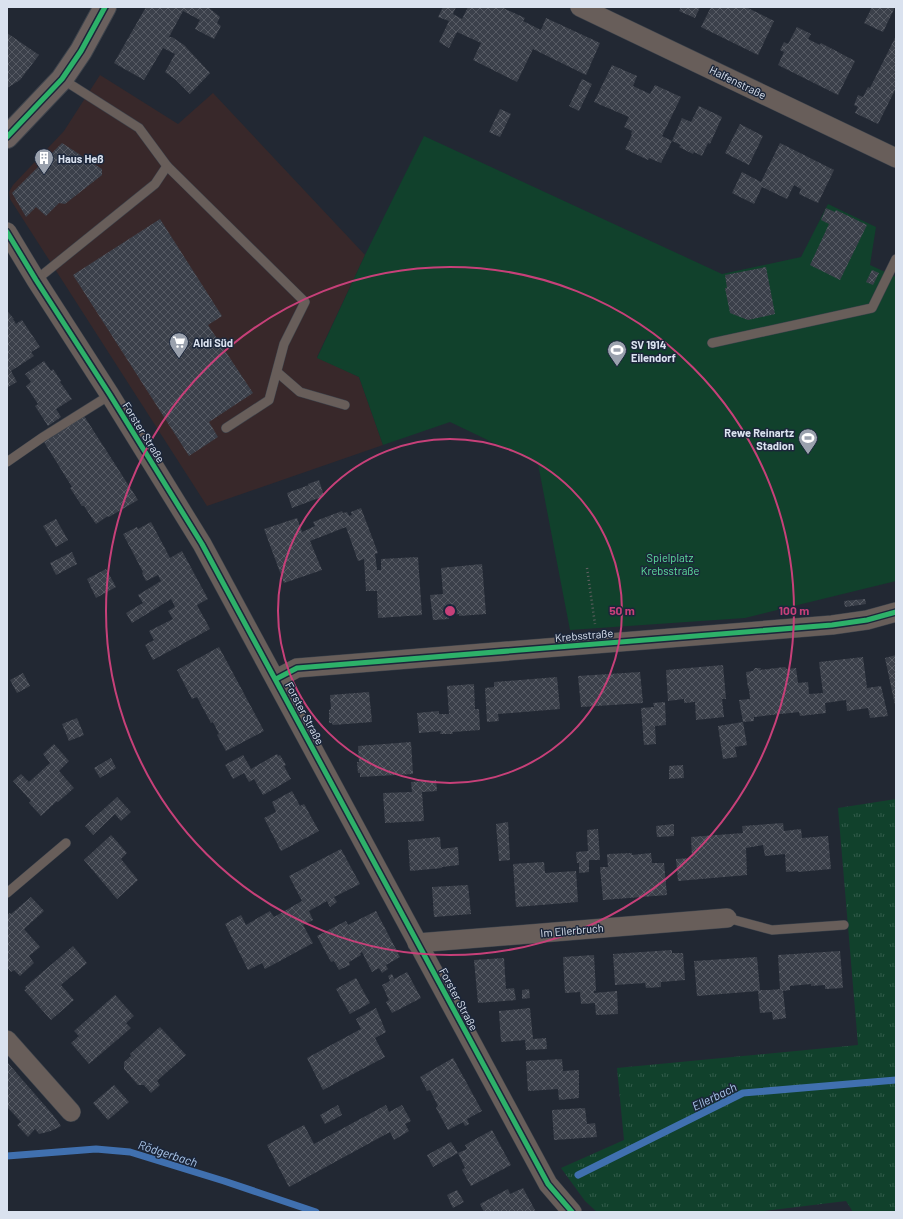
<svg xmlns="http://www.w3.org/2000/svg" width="903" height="1219" font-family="Barlow,sans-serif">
	<defs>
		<pattern id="grass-tufts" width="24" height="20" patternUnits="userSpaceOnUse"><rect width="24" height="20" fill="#11412c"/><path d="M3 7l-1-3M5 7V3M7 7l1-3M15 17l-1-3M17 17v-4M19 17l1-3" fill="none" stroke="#335c4b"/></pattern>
		<pattern id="building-cross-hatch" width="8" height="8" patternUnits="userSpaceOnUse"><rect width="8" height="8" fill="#3b404a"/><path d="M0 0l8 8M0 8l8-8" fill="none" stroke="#575b64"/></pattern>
	</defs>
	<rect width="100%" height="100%" fill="#222833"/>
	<polygon fill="#38282a" points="100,75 178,124 213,93 365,255 317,357 359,377 383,445 207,506 10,199 9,192 13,185 64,131"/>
	<polygon fill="url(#grass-tufts)" points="896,799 896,1212 853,1212 846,1201 756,1212 597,1212 585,1201 561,1168 624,1140 617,1068 858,1045 838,808"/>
	<polygon fill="#11412c" points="424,136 722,274 801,257 828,204 876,227 870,265 896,277 896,581 745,618 570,630 538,464 450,422 383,445 359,377 317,358 365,255"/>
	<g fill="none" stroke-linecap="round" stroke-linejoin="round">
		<g stroke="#4070af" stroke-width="7">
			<polyline points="7,1156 96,1149 130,1152 224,1181 316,1212"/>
			<polyline points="578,1175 743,1093 896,1080"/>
		</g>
	</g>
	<g fill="url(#building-cross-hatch)">
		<polygon points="146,7 208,7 220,17 217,23 221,26 214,39 195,29 200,20 183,11 169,37 172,37 184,45 210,73 190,94 176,80 165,72 175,54 163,48 144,80 114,63"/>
		<polygon points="443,7 456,7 453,14 462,19 468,7 501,7 525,18 523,21 541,30 546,18 600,43 586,75 533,49 517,82 473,60 481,43 457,32 449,48 439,42 449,21 438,17"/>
		<polygon points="681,7 700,7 695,18 679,11"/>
		<polygon points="711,7 746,7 774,21 758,55 701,27"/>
		<polygon points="872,7 895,7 883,32 864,23"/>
		<polygon points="797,27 811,34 808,39 820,45 821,43 855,61 838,95 778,65 784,52 780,50 784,42 788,44"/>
		<polygon points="7,33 39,55 20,80 7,88"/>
		<polygon points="896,36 896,88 878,124 855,113 858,107 854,105 858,95 863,97 868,87 870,88"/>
		<polygon points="612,65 637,76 633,86 650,94 655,85 681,97 662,136 672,141 661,163 649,158 648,160 625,149 632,135 631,134 632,131 624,127 629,117 594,102"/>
		<polygon points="582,79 592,84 579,111 569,106"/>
		<polygon points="699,106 722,117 710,144 708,143 702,156 694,152 693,154 679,147 681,145 672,141 682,118 691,122"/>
		<polygon points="500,109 511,114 500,137 489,132"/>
		<polygon points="740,124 763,136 749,165 725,153"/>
		<polygon points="62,143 102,169 102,175 65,204 59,203 46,216 36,207 26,217 12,193"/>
		<polygon points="780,143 834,170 818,203 799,194 801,189 794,185 787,199 762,187 754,204 732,193 742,172 761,182"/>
		<polygon points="826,208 835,212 836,210 867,225 840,280 810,265 829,224 821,220"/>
		<polygon points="160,219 222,316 208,325 253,393 209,422 218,437 189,456 73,275"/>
		<polygon points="766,267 775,314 748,320 730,313 725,288 727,288 725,275"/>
		<polygon points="872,270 879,273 873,285 866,282"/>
		<polygon points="7,311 14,319 13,319 16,324 22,320 40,347 31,352 34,356 11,371 17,382 8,387 7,385"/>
		<polygon points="44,361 51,371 53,369 61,381 60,382 72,399 56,409 61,417 48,426 35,406 38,404 26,386 31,382 25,374"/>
		<polygon points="84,416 138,500 109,517 108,516 96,524 84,506 82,506 70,488 72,487 44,442"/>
		<polygon points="319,480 324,496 292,508 287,493 309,485 308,484"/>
		<polygon points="361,508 378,553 375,554 377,570 381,570 381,559 418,557 422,615 378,618 377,591 366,591 364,559 358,561 346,527 310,541 322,570 284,583 264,529 297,518 302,532 315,526 313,522 342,511 343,513 347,512 349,516 352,515 351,512"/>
		<polygon points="56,519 68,540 56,547 43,526"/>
		<polygon points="151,522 170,558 182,551 208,599 197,605 210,629 153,660 145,645 154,640 149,631 173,619 168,611 175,607 171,599 132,623 126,613 143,603 138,595 161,581 158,575 146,581 142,573 143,572 123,534 137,527 138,529"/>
		<polygon points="72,552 77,564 56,575 50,563"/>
		<polygon points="482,564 486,614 459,616 459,614 449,615 449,619 433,620 430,595 443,594 441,568"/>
		<polygon points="106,569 116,587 96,598 87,579"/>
		<polygon points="865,599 866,604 845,607 844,601"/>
		<polygon points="219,647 264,731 226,751 217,735 219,734 213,722 211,723 197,697 192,699 177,670"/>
		<polygon points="896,655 896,705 895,705 885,658"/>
		<polygon points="863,657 867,688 881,686 888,716 870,718 868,708 847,711 846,700 825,703 826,713 800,716 799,712 754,717 754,721 743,722 739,700 750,699 749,689 748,688 746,672 753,671 755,668 761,668 760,670 785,667 787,669 796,668 798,683 808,682 809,694 823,693 819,662"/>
		<polygon points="723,665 726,699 722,699 724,717 696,720 695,702 684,703 684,699 668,701 666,670"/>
		<polygon points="640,672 643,703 581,707 578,676"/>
		<polygon points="23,673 30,686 17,693 10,680"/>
		<polygon points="557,677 560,709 498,714 499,721 487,722 485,688 494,687 494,682"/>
		<polygon points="474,684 475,709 479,709 480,730 452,732 453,734 440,734 441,731 419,733 417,713 439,711 439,714 449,714 447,686"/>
		<polygon points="369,692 372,722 333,725 332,723 329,723 329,710 331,709 330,695"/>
		<polygon points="665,702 666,725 655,726 656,744 644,745 641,708 654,707 653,703"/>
		<polygon points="77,718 84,735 69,741 62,724"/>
		<polygon points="743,722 747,745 735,747 737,757 723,759 718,726"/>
		<polygon points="411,742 413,774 360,777 360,773 358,773 357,762 359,762 358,746"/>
		<polygon points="54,744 69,761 59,771 74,788 58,802 57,801 41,816 29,803 31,801 13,781 21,774 29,782 50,763 43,754"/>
		<polygon points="277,754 278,756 280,755 286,765 284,766 291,779 263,795 254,779 249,782 244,773 233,779 225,765 243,755 251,769"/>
		<polygon points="111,758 116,768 100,778 94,768"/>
		<polygon points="683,765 684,778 669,779 669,766"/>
		<polygon points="436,780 437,791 422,792 424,821 385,823 383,793 412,792 411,782"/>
		<polygon points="292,791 300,806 304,804 319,831 281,851 264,818 276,812 272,802"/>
		<polygon points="117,797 131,812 121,821 115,814 93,835 85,826"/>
		<polygon points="508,822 510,860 499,861 496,824"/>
		<polygon points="783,823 784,831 801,829 802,838 828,836 831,869 798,872 798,871 786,872 785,854 765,856 763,845 746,848 747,875 678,881 676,859 692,858 691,837 743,833 742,826"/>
		<polygon points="674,824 674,836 657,837 656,826"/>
		<polygon points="598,829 600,860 589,860 589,872 579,873 579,863 577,863 576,852 588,851 587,830"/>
		<polygon points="111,835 127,853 121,859 138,880 117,899 84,860"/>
		<polygon points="440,837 441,849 458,847 459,865 442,867 442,868 410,871 408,840"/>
		<polygon points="341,849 360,884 334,897 337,902 330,907 327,901 309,911 313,920 303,925 313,943 265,969 262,963 248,970 225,924 241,915 246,925 270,911 274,917 302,901 289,876"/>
		<polygon points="632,853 632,855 651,853 652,863 664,863 667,895 603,900 600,867 608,867 607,854"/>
		<polygon points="544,862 545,873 576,871 578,902 516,907 513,864"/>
		<polygon points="468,885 471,914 434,917 432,887"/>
		<polygon points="31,897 44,911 24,929 40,947 29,956 34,963 20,976 14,970 11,972 7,967 7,915 10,913 11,914"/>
		<polygon points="376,911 400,957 386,965 388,969 382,973 379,968 372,972 362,952 360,953 361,955 349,962 350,965 339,970 334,961 331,962 317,936 346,921 348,925"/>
		<polygon points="73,946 87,963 61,985 74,1000 51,1020 24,990 26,989 25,987"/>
		<polygon points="672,950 672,953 683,953 685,980 661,982 661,987 646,988 645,983 615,985 613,954"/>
		<polygon points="840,951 843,988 825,989 825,985 811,986 811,984 790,986 790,990 783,991 786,1018 773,1020 772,1012 760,1013 758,991 697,996 694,961 757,957 760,990 770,990 780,989 778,955"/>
		<polygon points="594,955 596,991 594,991 594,993 617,991 618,1014 596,1015 595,1003 581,1004 580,992 565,993 563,957"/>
		<polygon points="504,958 506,989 514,988 516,1000 478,1003 474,960"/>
		<polygon points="407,972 421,998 392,1013 386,1002 389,1000 382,985 390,981 388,976 392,974 394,979"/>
		<polygon points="356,978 370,1003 350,1014 336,989"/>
		<polygon points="529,989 530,998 522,999 522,990"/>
		<polygon points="115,995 134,1016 126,1023 131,1028 89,1064 71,1043 79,1036 74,1031"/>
		<polygon points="376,1008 386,1032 375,1038 385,1057 323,1090 307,1058 361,1029 356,1019"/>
		<polygon points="530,1008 533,1039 546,1038 547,1049 526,1050 525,1040 501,1042 499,1011"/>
		<polygon points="160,1027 186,1055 157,1081 160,1085 151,1093 144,1085 138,1085 124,1069 124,1062 131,1056 130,1054"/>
		<polygon points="453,1058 482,1111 467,1119 469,1124 465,1126 463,1122 448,1130 436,1108 438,1106 430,1090 427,1091 420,1077"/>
		<polygon points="562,1059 563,1071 579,1070 579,1098 559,1100 558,1089 528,1091 526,1061"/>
		<polygon points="7,1062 53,1115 61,1126 51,1131 39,1134 35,1129 28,1137 17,1125 21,1122 7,1107"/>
		<polygon points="114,1085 129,1102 108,1120 93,1103"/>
		<polygon points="338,1105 342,1115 325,1124 320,1115"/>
		<polygon points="386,1105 389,1112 402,1105 411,1121 405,1124 409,1131 394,1140 390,1132 289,1187 267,1145 304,1125 314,1144"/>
		<polygon points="585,1108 587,1124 595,1123 597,1137 554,1140 552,1110"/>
		<polygon points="492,1130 511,1165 471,1186 462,1170 465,1168 458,1153 467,1149 465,1145"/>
		<polygon points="451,1142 458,1153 433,1167 427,1155"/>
		<polygon points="523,1188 536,1212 484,1212 480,1204 508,1189 510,1194"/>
		<polygon points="457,1190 464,1202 453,1208 447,1195"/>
	</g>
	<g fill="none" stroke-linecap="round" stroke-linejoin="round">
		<defs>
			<g id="lane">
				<polyline points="62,79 139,128 167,166 305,302 284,344 269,400 226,428"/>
				<polyline points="36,280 155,184 167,166"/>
				<polyline points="712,343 872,308 896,259"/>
				<polyline points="277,372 300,392 345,405"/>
				<polyline points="7,462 43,437 110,395"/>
				<polyline points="7,893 66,843"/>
				<polyline points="727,918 772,930 844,925"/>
			</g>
			<g id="street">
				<polyline points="580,7 896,158"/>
				<polyline points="7,232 36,280 110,395 202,544 548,1184 572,1212"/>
				<polyline points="276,679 297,668 832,625 867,620 896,612"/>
				<polyline points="417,943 727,918"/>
				<polyline points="7,1040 71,1112"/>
			</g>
			<polyline id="secondary" points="7,137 62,79 81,51 105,7"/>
		</defs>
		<use href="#lane" stroke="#3d434c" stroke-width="10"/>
		<use href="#street" stroke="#3d434c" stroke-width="20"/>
		<use href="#secondary" stroke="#3d434c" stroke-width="24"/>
		<polyline stroke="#636163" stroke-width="2.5" stroke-dasharray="1 3" stroke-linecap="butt" points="587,568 595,624"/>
		<use href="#lane" stroke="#685e5a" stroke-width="9"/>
		<use href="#street" stroke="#685e5a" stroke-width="19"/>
		<use href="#secondary" stroke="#6a605e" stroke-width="22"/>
		<defs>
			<g id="cycleway">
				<polyline points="7,137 62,79 81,51 105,7"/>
				<polyline points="7,232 36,280 110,395 202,544 548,1184 572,1212"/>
				<polyline points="276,679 297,668 832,625 867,620 896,612"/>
			</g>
		</defs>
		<use href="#cycleway" stroke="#1b263a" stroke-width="8"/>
		<use href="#cycleway" stroke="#2db169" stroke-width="5"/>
	</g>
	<g fill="none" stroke="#c74079" stroke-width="2">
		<circle cx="450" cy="611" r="172"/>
		<circle cx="450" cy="611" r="344"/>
	</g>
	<defs>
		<symbol id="building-pin" viewBox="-11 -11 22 30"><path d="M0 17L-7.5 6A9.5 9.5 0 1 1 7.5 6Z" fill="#9aa1ad" stroke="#1b263a"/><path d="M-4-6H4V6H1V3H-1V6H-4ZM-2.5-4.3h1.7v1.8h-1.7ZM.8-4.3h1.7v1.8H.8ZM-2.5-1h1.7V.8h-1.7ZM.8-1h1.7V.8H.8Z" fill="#fff"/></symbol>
		<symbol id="supermarket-pin" viewBox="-11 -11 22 30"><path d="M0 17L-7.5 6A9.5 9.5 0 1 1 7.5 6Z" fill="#9aa1ad" stroke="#1b263a"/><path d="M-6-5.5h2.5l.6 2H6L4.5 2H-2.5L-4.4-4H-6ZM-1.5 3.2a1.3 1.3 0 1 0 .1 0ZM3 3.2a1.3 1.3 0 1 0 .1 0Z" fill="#fff"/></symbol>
		<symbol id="stadium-pin" viewBox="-11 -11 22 30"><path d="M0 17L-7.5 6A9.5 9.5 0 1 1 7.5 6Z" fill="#9aa1ad" stroke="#1b263a"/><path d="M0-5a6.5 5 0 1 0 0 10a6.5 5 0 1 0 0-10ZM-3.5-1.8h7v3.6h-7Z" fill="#fff"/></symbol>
	</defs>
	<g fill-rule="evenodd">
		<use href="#building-pin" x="33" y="147" width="22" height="30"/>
		<use href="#supermarket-pin" x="168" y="331" width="22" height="30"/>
		<use href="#stadium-pin" x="606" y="339" width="22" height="30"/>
		<use href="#stadium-pin" x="797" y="427" width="22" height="30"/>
	</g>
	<g text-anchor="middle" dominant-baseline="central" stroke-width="3" stroke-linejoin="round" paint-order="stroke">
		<g font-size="11" fill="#dae2ef" stroke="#1b263a">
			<text transform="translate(738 82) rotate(26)">Halfenstraße</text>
			<text transform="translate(144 432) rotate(58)">Forster Straße</text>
			<text transform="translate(584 635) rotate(-5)">Krebsstraße</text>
			<text transform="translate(305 713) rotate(62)">Forster Straße</text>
			<text transform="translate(572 930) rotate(-5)">Im Ellerbruch</text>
			<text transform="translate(459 999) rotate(62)">Forster Straße</text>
		</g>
		<g font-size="11" font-weight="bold" fill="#dae2ef" stroke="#1b263a" text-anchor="start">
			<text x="58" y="158">Haus Heß</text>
			<text x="193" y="342">Aldi Süd</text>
			<text x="631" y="344">SV 1914<tspan x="631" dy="13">Eilendorf</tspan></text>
			<text x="794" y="432" text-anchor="end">Rewe Reinartz<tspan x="794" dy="13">Stadion</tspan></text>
		</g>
		<g font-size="11" fill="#5ee09e" stroke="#1b263a">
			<text x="670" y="557">Spielplatz<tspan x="670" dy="13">Krebsstraße</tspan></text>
		</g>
		<g font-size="12" font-style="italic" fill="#adc9ed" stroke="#1b263a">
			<text transform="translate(714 1096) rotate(-26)">Ellerbach</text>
			<text transform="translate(168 1153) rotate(18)">Rödgerbach</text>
		</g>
	</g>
	<circle cx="450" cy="611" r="6" fill="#c74079" stroke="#1b263a" stroke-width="2"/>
	<g font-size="12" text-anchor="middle" font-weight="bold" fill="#c74079" stroke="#1b263a" stroke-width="3" stroke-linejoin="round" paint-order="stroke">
		<text x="622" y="615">50 m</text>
		<text x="794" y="615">100 m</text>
	</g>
	<rect width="903" height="1219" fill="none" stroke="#dae2ef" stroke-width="16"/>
</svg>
